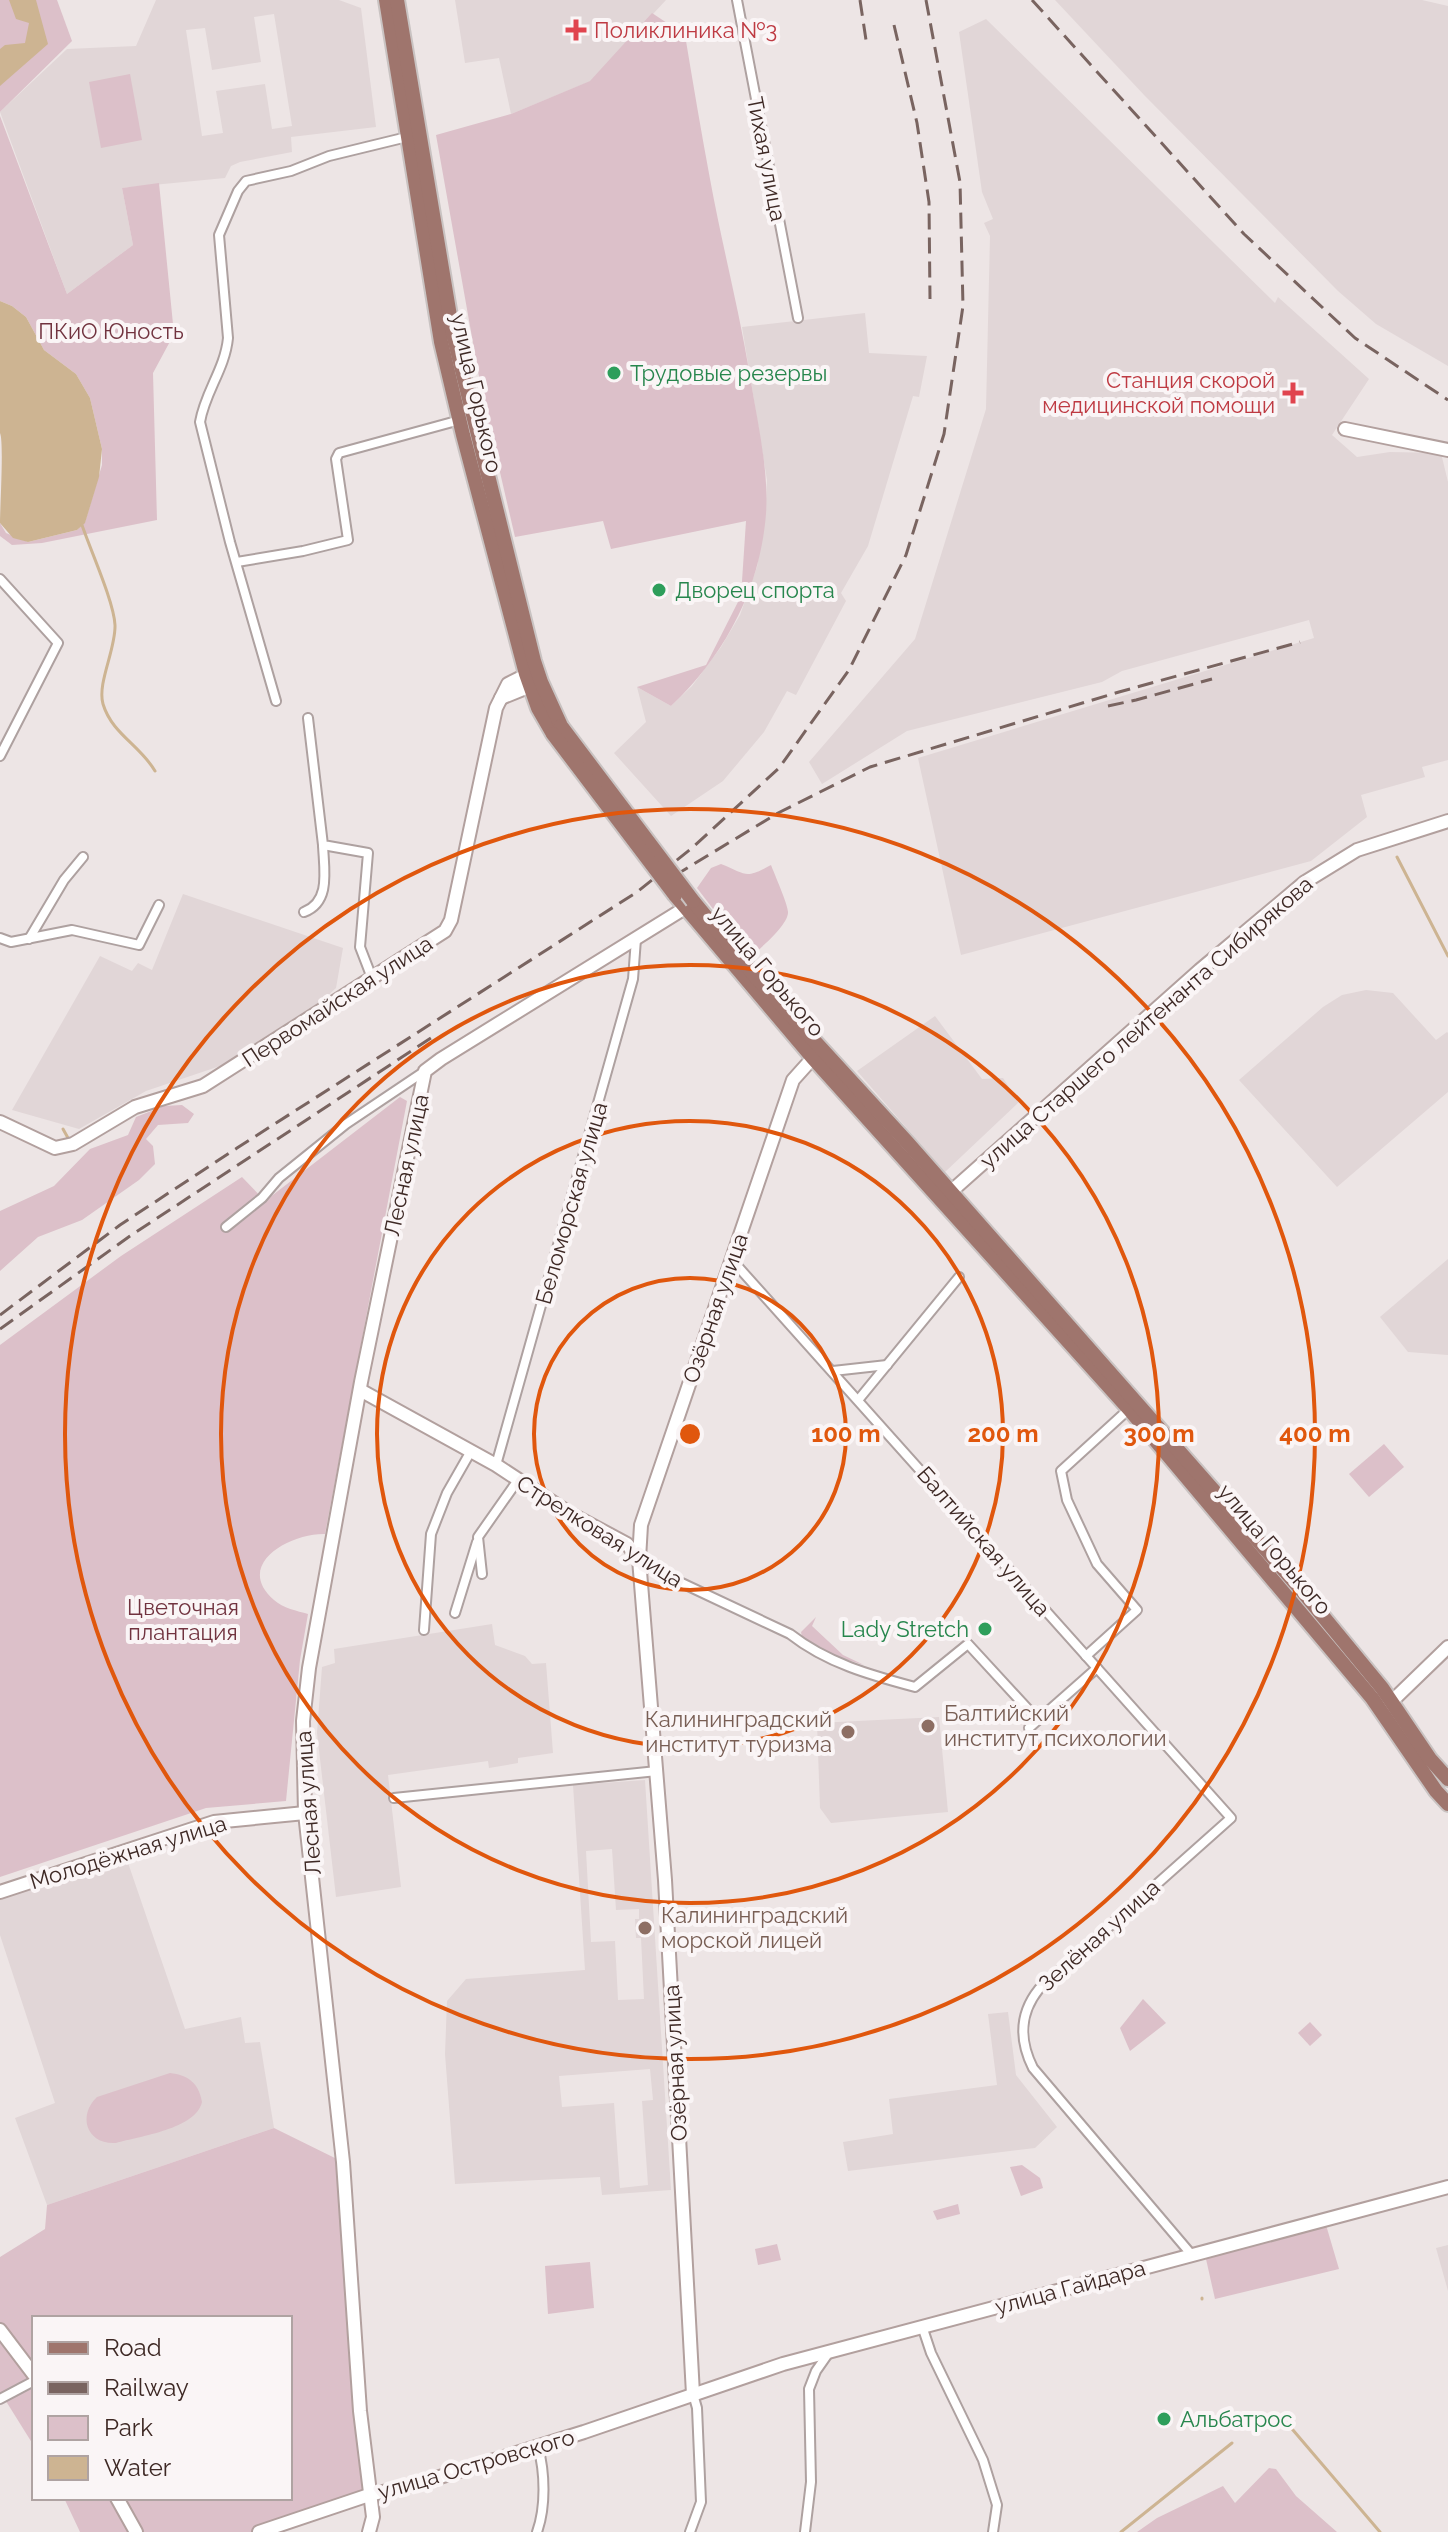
<svg xmlns="http://www.w3.org/2000/svg" width="1448" height="2532" font-family="Raleway,sans-serif">
	<rect width="100%" height="100%" fill="#ede5e5"/>
	<g fill="#e1d6d7" fill-rule="evenodd">
		<path d="M156,0h183l22,8 15,119 -85,10 1,15 -52,10 -9,4 -6,12 -103,10 11,57 -66,49 -67,-182 67,-63 69,-3zM274,14l18,112 -20,3 -7,-45 -49,7 7,42 -21,3 -16,-106 19,-2 7,42 49,-8 -7,-45z"/>
		<polygon points="455,0 666,0 591,81 511,114 499,58 465,63"/>
		<polygon points="1055,0 1422,0 1448,6 1448,366 1376,324 1338,291 1145,96"/>
		<polygon points="986,19 1275,303 1278,297 1369,379 1332,435 1357,457 1390,452 1441,453 1448,482 1448,760 1422,767 1425,777 1361,795 1367,817 1311,861 961,955 918,758 1314,638 1309,620 1122,671 1102,682 907,731 822,784 809,762 915,639 986,409 990,236 984,223 993,219 982,192 959,32"/>
		<polygon points="865,313 869,353 927,356 919,397 913,396 868,546 841,593 846,601 796,695 787,691 764,732 723,781 671,816 614,753 646,722 637,687 671,706 692,686 721,647 740,615 757,567 765,517 767,480 742,327"/>
		<polygon points="183,894 343,948 336,988 299,1022 220,1066 146,1091 79,1129 12,1110 100,956 132,971 138,963 152,970"/>
		<polygon points="1366,990 1393,993 1436,1040 1447,1032 1448,1033 1448,1092 1337,1187 1239,1080 1323,1007 1342,995"/>
		<polygon points="935,1016 982,1079 1003,1078 1019,1102 945,1172 857,1071"/>
		<polygon points="1448,1259 1448,1355 1408,1352 1380,1317"/>
		<polygon points="492,1624 495,1645 525,1656 532,1664 546,1663 553,1753 518,1758 518,1763 489,1768 488,1761 388,1775 401,1887 336,1897 317,1733 322,1667 335,1663 334,1649"/>
		<polygon points="939,1717 948,1812 831,1823 820,1808 817,1723"/>
		<path d="M645,1780l26,410 -69,5 -2,-18 -145,7 -10,-130 2,-53 19,-22 119,-9 -12,-185zM612,1849l4,61 23,-1v10h-4l1,19h5l3,61 -26,1 -3,-59 -24,1 -5,-91zM650,2069l3,31 -11,1 6,84 -28,3 -6,-85 -52,4 -3,-31z"/>
		<polygon points="126,1857 185,2029 241,2017 245,2043 260,2042 274,2128 47,2205 15,2118 55,2103 0,1935 0,1899"/>
		<polygon points="1008,2012 1016,2075 1057,2127 1035,2148 848,2171 843,2142 893,2134 889,2099 997,2085 988,2014"/>
		<polygon points="1448,2245 1448,2291 1436,2248"/>
	</g>
	<g fill="#dcc0c9">
		<polygon points="0,0 57,0 72,41 0,112"/>
		<path d="M652,13l33,22c8,48 16,96 25,144 12,66 29,130 40,197 7,45 19,92 16,138 -6,75 -41,141 -95,192l-34,-19 69,-22 35,-69 5,-75 -135,28 -8,-28 -88,16 -32,-138 -47,-264 75,-21 79,-33z"/>
		<polygon points="130,74 142,140 101,148 89,82"/>
		<polygon points="0,116 67,294 133,245 122,188 159,183 174,334 153,373 157,520 42,543 12,545 0,536 0,523 6,533 28,542 77,530 85,522 102,465 102,449 90,398 76,374 44,350 26,317 12,306 0,301"/>
		<path d="M721,864c26,10 23,16 50,1 3,8 18,42 17,48 -1,13 -28,36 -38,44l-53,-69 14,-20z"/>
		<path d="M400,1097l7,4 -82,433c-34,-1 -92,30 -51,66 9,8 23,11 34,14l-8,46 -14,141 -80,7 -206,69v-532l121,-89 121,-79 23,24z"/>
		<polygon points="182,1105 194,1114 188,1123 158,1125 146,1139 153,1146 155,1164 139,1180 82,1220 38,1237 0,1271 0,1211 54,1186 90,1149 128,1135 136,1117 164,1106"/>
		<polygon points="1384,1444 1404,1467 1369,1497 1349,1474"/>
		<polygon points="816,1617 812,1626 843,1655 864,1665 835,1656 802,1637 801,1632"/>
		<polygon points="1143,1999 1166,2023 1130,2051 1120,2028"/>
		<polygon points="1310,2022 1322,2035 1310,2046 1298,2033"/>
		<path d="M170,2073c18,2 29,10 32,29 -6,27 -62,34 -86,41 -29,2 -39,-27 -19,-46z"/>
		<polygon points="274,2128 343,2162 369,2495 259,2532 80,2532 64,2498 290,2498 290,2318 34,2318 34,2446 4,2398 0,2399 0,2257 45,2229 47,2205"/>
		<polygon points="1022,2165 1040,2178 1043,2188 1021,2196 1010,2167"/>
		<polygon points="958,2204 960,2214 937,2220 933,2211"/>
		<polygon points="1326,2225 1339,2269 1215,2299 1206,2259 1211,2255"/>
		<polygon points="777,2244 781,2260 758,2265 755,2249"/>
		<polygon points="590,2262 594,2308 548,2314 545,2266"/>
		<polygon points="1269,2468 1276,2469 1296,2496 1337,2532 1137,2532 1157,2518 1223,2486 1235,2503"/>
	</g>
	<g fill="#cdb492">
		<polygon points="9,0 36,0 48,44 0,86 0,49 5,45 25,43 29,23 16,19"/>
		<path d="M0,301l12,5 14,11 18,33 32,24 14,24 12,51 -3,28 -14,46 -8,7 -49,12 -15,-4 -13,-15c0,-16 4,-81 0,-90z"/>
	</g>
	<g fill="none" stroke-linecap="round" stroke-linejoin="round">
		<g stroke="#cdb492" stroke-width="3">
			<path d="M82,525c8,24 32,77 33,100 1,24 -18,58 -12,79 9,30 37,41 52,67"/>
			<polyline points="1397,857 1448,956"/>
			<polyline points="63,1129 68,1138"/>
			<polyline points="1202,2298 1202,2299"/>
			<polyline points="1281,2416 1380,2532"/>
			<polyline points="1121,2532 1232,2443"/>
		</g>
		<defs>
			<g id="street">
				<polyline points="737,0 798,318"/>
				<polyline points="237,562 303,551 348,540 336,459 339,453 460,420"/>
				<polyline points="0,579 58,643 0,756"/>
				<path d="M276,701l-46,-159 -30,-120c5,-30 25,-53 28,-84l-9,-103 19,-44 8,-10 45,-10 38,-15 78,-19"/>
				<polyline points="308,718 323,845 368,853 360,947 372,978"/>
				<path d="M304,912c27,-10 20,-42 19,-67"/>
				<polyline points="0,938 11,942 72,930 139,945 159,905"/>
				<polyline points="29,939 64,880 83,857"/>
				<polyline points="226,1227 262,1198 279,1178 346,1124 425,1071"/>
				<path d="M732,1260l499,558 -192,171c-20,25 -20,51 -6,79l158,186"/>
				<polyline points="833,1371 887,1365"/>
				<polyline points="859,1399 959,1277"/>
				<polyline points="496,1465 633,979 636,939"/>
				<path d="M639,1559l13,10 138,65c37,29 80,41 125,53l53,-43 70,76"/>
				<polyline points="482,1574 478,1537 518,1480"/>
				<polyline points="455,1613 477,1542"/>
				<polyline points="424,1630 431,1534 447,1493 471,1451"/>
				<polyline points="1086,1656 1137,1610 1097,1564 1067,1500 1061,1471 1129,1409"/>
				<polyline points="1029,1728 1097,1668"/>
				<polyline points="394,1798 657,1771"/>
				<polyline points="922,2326 931,2353 983,2460 997,2505 993,2532"/>
				<polyline points="0,2399 34,2381"/>
				<path d="M537,2532c9,-25 8,-60 1,-85"/>
				<polyline points="690,2532 701,2502 697,2408 693,2394"/>
				<polyline points="805,2532 811,2482 809,2389 816,2371 830,2351"/>
			</g>
			<g id="secondary">
				<polyline points="1345,429 1448,450"/>
				<polyline points="501,698 538,683"/>
				<polyline points="0,1122 55,1148 73,1144 135,1107 203,1086 445,931 451,920 496,708 508,684 534,671"/>
				<polyline points="946,1196 1200,970 1305,882 1357,850 1448,821"/>
				<polyline points="360,1390 496,1465 569,1513 627,1544 639,1559"/>
				<polyline points="1387,1706 1448,1647"/>
				<polyline points="0,1892 214,1822 305,1813"/>
				<polyline points="0,2330 34,2375"/>
				<polyline points="693,2394 665,1880 639,1559 641,1525 793,1080 819,1051"/>
				<polyline points="117,2498 136,2532"/>
				<polyline points="259,2532 369,2495 414,2485 584,2432 783,2364 1448,2187"/>
				<polyline points="369,2532 373,2517 360,2411 343,2162 305,1813 303,1721 309,1668 361,1382 425,1071 441,1059 685,908"/>
			</g>
			<g id="primary">
				<polyline points="386,0 441,342 463,435 526,674 538,708 553,734"/>
				<polyline points="397,0 453,334 534,661 541,682 561,726"/>
				<polyline points="675,895 812,1057 1129,1409 1372,1698 1436,1791 1448,1804"/>
				<polyline points="693,901 754,975 907,1142 1303,1592 1382,1688 1430,1759 1448,1779"/>
			</g>
		</defs>
		<use href="#street" stroke="#aea1a0" stroke-width="12"/>
		<use href="#secondary" stroke="#b2a09e" stroke-width="16"/>
		<use href="#primary" stroke="#c9c3c2" stroke-width="18"/>
		<use href="#street" stroke="#fff" stroke-width="8"/>
		<use href="#secondary" stroke="#fff" stroke-width="12"/>
		<use href="#primary" stroke="#9f756d" stroke-width="14"/>
		<g stroke="#796460" stroke-width="3" stroke-dasharray="16 8" stroke-linecap="butt">
			<polyline points="860,0 866,40"/>
			<polyline points="1032,0 1244,234 1355,338 1448,400"/>
			<polyline points="894,25 917,123 929,202 930,299"/>
			<polyline points="1108,706 1136,700 1212,679"/>
			<polyline points="674,876 778,813 870,767 1119,692 1300,642"/>
			<polyline points="0,1315 120,1225 237,1148 637,892 692,848 779,768 849,670 906,555 944,434 963,306 960,182 926,0"/>
			<polyline points="0,1329 130,1236 434,1036"/>
		</g>
		<defs>
			<g id="primary-bridge">
				<polyline points="561,726 693,901"/>
				<polyline points="553,734 675,895"/>
			</g>
		</defs>
		<use href="#primary-bridge" stroke="#c9c3c2" stroke-width="18" stroke-linecap="butt"/>
		<use href="#primary-bridge" stroke="#9f756d" stroke-width="14"/>
	</g>
	<g fill="none" stroke="#e0570d" stroke-width="4">
		<circle cx="690" cy="1434" r="156"/>
		<circle cx="690" cy="1434" r="313"/>
		<circle cx="690" cy="1434" r="469"/>
		<circle cx="690" cy="1434" r="625"/>
	</g>
	<g fill="#e0444e" stroke="#faf5f6" stroke-width="3">
		<path d="M572 18h8v8h8v8h-8v8h-8v-8h-8v-8h8z"/>
		<path d="M1289 381h8v8h8v8h-8v8h-8v-8h-8v-8h8z"/>
	</g>
	<g fill="#2e9e5b" stroke="#faf5f6" stroke-width="3">
		<circle cx="614" cy="373" r="8"/>
		<circle cx="659" cy="590" r="8"/>
		<circle cx="985" cy="1629" r="8"/>
		<circle cx="1164" cy="2419" r="8"/>
	</g>
	<g fill="#8d6e63" stroke="#faf5f6" stroke-width="3">
		<circle cx="928" cy="1726" r="8"/>
		<circle cx="848" cy="1732" r="8"/>
		<circle cx="645" cy="1928" r="8"/>
	</g>
	<g text-anchor="middle" dominant-baseline="central" stroke-width="8" stroke-linejoin="round" paint-order="stroke">
		<g font-size="22" fill="#be3a42" stroke="#faf5f6" text-anchor="start">
			<text x="594" y="30">Поликлиника №3</text>
			<text x="1275" y="380" text-anchor="end">Станция скорой<tspan x="1275" dy="25">медицинской помощи</tspan></text>
		</g>
		<g font-size="22" fill="#3e2925" stroke="#faf5f6">
			<text transform="translate(767 159) rotate(79)">Тихая улица</text>
			<text transform="translate(477 393) rotate(77)">улица Горького</text>
			<text transform="translate(768 971) rotate(50)">улица Горького</text>
			<text transform="translate(337 1001) rotate(-33)">Первомайская улица</text>
			<text transform="translate(1146 1022) rotate(-41)">улица Старшего лейтенанта Сибирякова</text>
			<text transform="translate(406 1165) rotate(-78)">Лесная улица</text>
			<text transform="translate(571 1203) rotate(-74)">Беломорская улица</text>
			<text transform="translate(715 1308) rotate(-71)">Озёрная улица</text>
			<text transform="translate(600 1531) rotate(32)">Стрелковая улица</text>
			<text transform="translate(984 1541) rotate(49)">Балтийская улица</text>
			<text transform="translate(1275 1549) rotate(50)">улица Горького</text>
			<text transform="translate(308 1803) rotate(-94)">Лесная улица</text>
			<text transform="translate(128 1852) rotate(-17)">Молодёжная улица</text>
			<text transform="translate(1099 1935) rotate(-42)">Зелёная улица</text>
			<text transform="translate(675 2063) rotate(-93)">Озёрная улица</text>
			<text transform="translate(1070 2287) rotate(-15)">улица Гайдара</text>
			<text transform="translate(476 2464) rotate(-16)">улица Островского</text>
		</g>
		<g font-size="22" fill="#71333f" stroke="#faf5f6">
			<text x="111" y="331">ПКиО Юность</text>
			<text x="183" y="1607">Цветочная<tspan x="183" dy="25">плантация</tspan></text>
		</g>
		<g font-size="22" fill="#27864d" stroke="#faf5f6" text-anchor="start">
			<text x="630" y="373">Трудовые резервы</text>
			<text x="675" y="590">Дворец спорта</text>
			<text x="969" y="1629" text-anchor="end">Lady Stretch</text>
			<text x="1180" y="2419">Альбатрос</text>
		</g>
		<g font-size="22" fill="#785e54" stroke="#faf5f6" text-anchor="start">
			<text x="944" y="1713">Балтийский<tspan x="944" dy="25">институт психологии</tspan></text>
			<text x="832" y="1719" text-anchor="end">Калининградский<tspan x="832" dy="25">институт туризма</tspan></text>
			<text x="661" y="1915">Калининградский<tspan x="661" dy="25">морской лицей</tspan></text>
		</g>
	</g>
	<circle cx="690" cy="1434" r="12" fill="#e0570d" stroke="#faf5f6" stroke-width="4"/>
	<g font-size="24" text-anchor="middle" font-weight="bold" fill="#e0570d" stroke="#faf5f6" stroke-width="8" stroke-linejoin="round" paint-order="stroke">
		<text x="846" y="1442">100 m</text>
		<text x="1003" y="1442">200 m</text>
		<text x="1159" y="1442">300 m</text>
		<text x="1315" y="1442">400 m</text>
	</g>
	<rect x="32" y="2316" width="260" height="184" fill="#faf5f6" stroke="#afa3a2" stroke-width="2"/>
	<rect x="48" y="2342" width="40" height="12" fill="#9f756d" stroke="#afa3a2" stroke-width="2"/>
	<text x="104" y="2356" font-size="24" fill="#3e2925">Road</text>
	<rect x="48" y="2382" width="40" height="12" fill="#796460" stroke="#afa3a2" stroke-width="2"/>
	<text x="104" y="2396" font-size="24" fill="#3e2925">Railway</text>
	<rect x="48" y="2416" width="40" height="24" fill="#dcc0c9" stroke="#afa3a2" stroke-width="2"/>
	<text x="104" y="2436" font-size="24" fill="#3e2925">Park</text>
	<rect x="48" y="2456" width="40" height="24" fill="#cdb492" stroke="#afa3a2" stroke-width="2"/>
	<text x="104" y="2476" font-size="24" fill="#3e2925">Water</text>
</svg>
